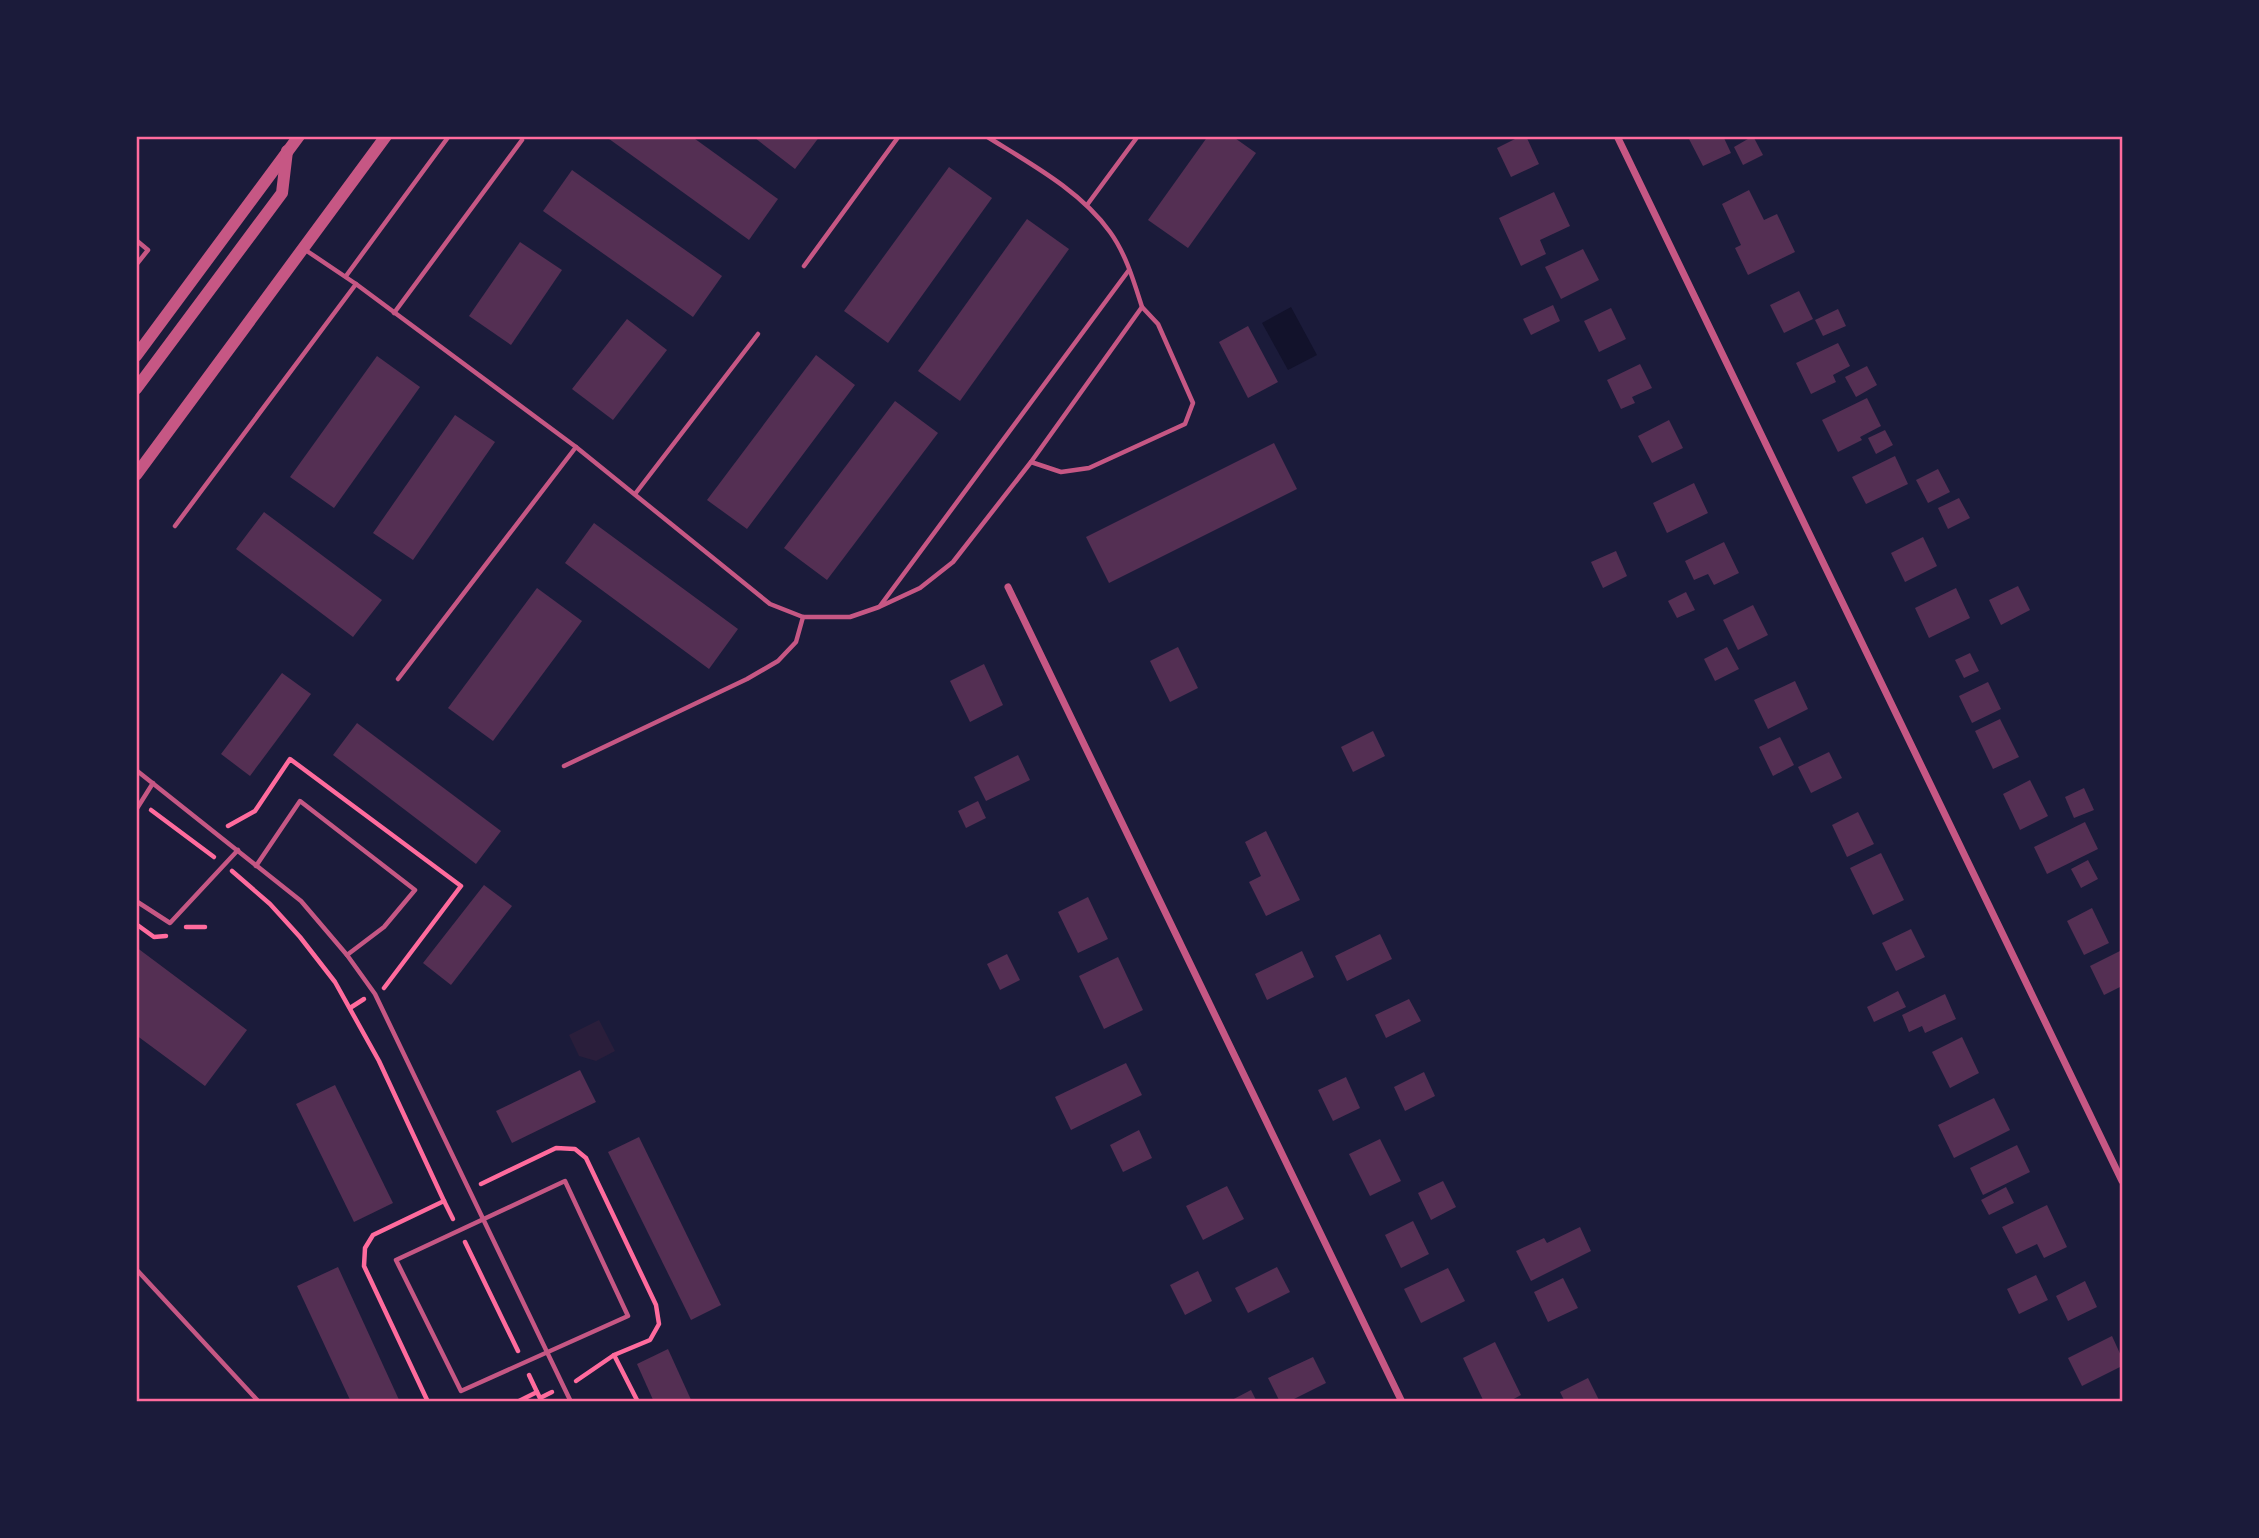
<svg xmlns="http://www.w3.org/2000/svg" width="2259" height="1538" font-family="Barlow,sans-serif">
	<rect width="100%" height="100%" fill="#1b1b3a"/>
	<polygon fill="#2a1e3b" points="599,1020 615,1051 596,1061 579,1056 569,1035"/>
	<polygon fill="#12122b" points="1291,307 1317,355 1288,370 1262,323"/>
	<g fill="#542f53">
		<polygon points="605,136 691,136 778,199 749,240"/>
		<polygon points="756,136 820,136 795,169 755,138"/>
		<polygon points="1208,136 1232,136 1256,153 1188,248 1148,220"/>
		<polygon points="1521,136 1526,136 1539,164 1511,177 1497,148"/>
		<polygon points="1693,136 1723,136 1731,153 1703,166 1689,139"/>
		<polygon points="1753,136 1763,155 1743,165 1734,147"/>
		<polygon points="949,167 992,198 888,343 844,311"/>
		<polygon points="572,170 722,276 693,317 543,211"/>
		<polygon points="1749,190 1764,220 1777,214 1795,252 1748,275 1735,248 1741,245 1722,204"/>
		<polygon points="1554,192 1570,226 1540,240 1546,254 1521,266 1499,218"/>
		<polygon points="1027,219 1069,249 960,401 918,371"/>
		<polygon points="520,242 562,270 511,345 469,316"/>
		<polygon points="1583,249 1599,280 1561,299 1545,267"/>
		<polygon points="1799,291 1813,319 1784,333 1770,305"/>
		<polygon points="1553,305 1560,321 1531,335 1523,319"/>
		<polygon points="1611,308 1626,339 1599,352 1584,321"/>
		<polygon points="1838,309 1846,326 1823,336 1815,320"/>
		<polygon points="627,319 667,350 613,420 572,389"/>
		<polygon points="1248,326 1278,382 1248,398 1219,342"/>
		<polygon points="1838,343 1850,366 1833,375 1836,382 1811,394 1796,363"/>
		<polygon points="816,355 855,385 747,529 707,500"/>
		<polygon points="377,356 420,387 334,508 290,477"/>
		<polygon points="1640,364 1652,388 1632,397 1635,403 1621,409 1607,380"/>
		<polygon points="1867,366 1877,385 1856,397 1845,377"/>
		<polygon points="1867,398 1881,426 1860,437 1862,440 1838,452 1822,420"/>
		<polygon points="895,401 938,433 827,580 784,548"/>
		<polygon points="455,415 495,442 413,560 373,533"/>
		<polygon points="1669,420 1683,448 1652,463 1638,436"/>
		<polygon points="1885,430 1893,445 1876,454 1868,438"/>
		<polygon points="1274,443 1297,489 1109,583 1086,537"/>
		<polygon points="1895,456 1908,484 1866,504 1852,477"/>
		<polygon points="1938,469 1950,492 1928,503 1916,480"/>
		<polygon points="1694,483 1708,513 1667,533 1653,503"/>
		<polygon points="1959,498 1970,518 1948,529 1938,508"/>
		<polygon points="264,512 382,600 353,637 236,549"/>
		<polygon points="594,523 738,629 709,669 565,563"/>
		<polygon points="1923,537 1937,566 1905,582 1891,553"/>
		<polygon points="1724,542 1739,573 1714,585 1708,574 1694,580 1685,561"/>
		<polygon points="1616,551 1627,576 1603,588 1591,562"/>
		<polygon points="2018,586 2030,610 2001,625 1989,600"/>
		<polygon points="537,588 582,621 493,741 448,708"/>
		<polygon points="1956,588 1970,618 1929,638 1915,608"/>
		<polygon points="1686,592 1695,610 1677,618 1668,601"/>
		<polygon points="1753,605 1768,635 1738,650 1723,620"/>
		<polygon points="1178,647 1198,688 1170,702 1150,661"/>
		<polygon points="1727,647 1739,669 1715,681 1704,659"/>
		<polygon points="1970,653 1979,671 1964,678 1955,660"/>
		<polygon points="984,664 1003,705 970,722 950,681"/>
		<polygon points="282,673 311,694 250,776 221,754"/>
		<polygon points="1795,681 1808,709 1768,729 1754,700"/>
		<polygon points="1988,682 2001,709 1972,723 1959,696"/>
		<polygon points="2000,719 2019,757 1993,769 1975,731"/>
		<polygon points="357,723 501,831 476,864 333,755"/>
		<polygon points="1373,731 1385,756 1353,772 1341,747"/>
		<polygon points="1780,737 1794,765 1773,776 1759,747"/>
		<polygon points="1829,752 1842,778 1811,793 1798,767"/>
		<polygon points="1018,755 1030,780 986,801 974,777"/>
		<polygon points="2030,780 2048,816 2020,830 2003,794"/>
		<polygon points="2084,788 2094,810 2074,818 2065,797"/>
		<polygon points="978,801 986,818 966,828 958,811"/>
		<polygon points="1858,812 1874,844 1847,857 1832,825"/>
		<polygon points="2085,822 2098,849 2047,874 2034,847"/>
		<polygon points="1266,831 1300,900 1266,916 1249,882 1261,876 1245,842"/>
		<polygon points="1881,853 1904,900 1873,915 1850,868"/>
		<polygon points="2088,860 2098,879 2081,888 2071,869"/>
		<polygon points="484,885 512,906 451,985 423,963"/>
		<polygon points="1088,897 1108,939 1078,953 1058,912"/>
		<polygon points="2092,908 2109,943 2084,955 2067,921"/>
		<polygon points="1911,929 1925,957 1896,971 1882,943"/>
		<polygon points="1380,934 1392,959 1347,981 1335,956"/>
		<polygon points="136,947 247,1030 205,1086 136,1035"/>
		<polygon points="2122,950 2122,986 2104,995 2090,966"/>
		<polygon points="1302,951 1314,977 1267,1000 1255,974"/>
		<polygon points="1007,954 1020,980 1000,990 987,964"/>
		<polygon points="1118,957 1143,1010 1104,1029 1079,976"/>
		<polygon points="1898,991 1906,1007 1874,1022 1867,1007"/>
		<polygon points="1945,994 1956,1019 1925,1033 1922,1026 1909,1032 1902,1015"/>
		<polygon points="1409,999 1421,1021 1386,1038 1375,1015"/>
		<polygon points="1962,1037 1979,1073 1950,1088 1932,1052"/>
		<polygon points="1126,1063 1142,1095 1071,1130 1055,1097"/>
		<polygon points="580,1070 596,1102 512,1143 496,1111"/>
		<polygon points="1424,1072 1435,1096 1405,1111 1394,1087"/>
		<polygon points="1346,1077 1360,1108 1333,1121 1318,1090"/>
		<polygon points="335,1085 393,1203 354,1222 296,1104"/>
		<polygon points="1994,1098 2010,1130 1954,1158 1938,1125"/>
		<polygon points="1139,1130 1152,1158 1123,1172 1110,1145"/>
		<polygon points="639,1137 721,1305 691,1320 608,1152"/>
		<polygon points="1380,1139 1401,1181 1370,1196 1349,1154"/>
		<polygon points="2017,1145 2030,1172 1983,1195 1970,1168"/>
		<polygon points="1443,1181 1456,1207 1431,1220 1418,1193"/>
		<polygon points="1227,1186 1244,1219 1203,1240 1186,1206"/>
		<polygon points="2006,1187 2014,1203 1989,1215 1981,1200"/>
		<polygon points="2047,1205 2067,1247 2044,1258 2037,1244 2016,1254 2002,1227"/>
		<polygon points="1413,1221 1429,1254 1401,1268 1385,1235"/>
		<polygon points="1580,1227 1591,1251 1531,1281 1516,1251 1544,1238 1547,1243"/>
		<polygon points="338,1267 400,1402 351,1402 297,1286"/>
		<polygon points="1277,1267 1290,1292 1248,1313 1235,1288"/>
		<polygon points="1448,1268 1465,1301 1421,1323 1404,1289"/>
		<polygon points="1198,1271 1212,1301 1185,1315 1170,1285"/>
		<polygon points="2036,1275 2048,1300 2019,1314 2007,1289"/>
		<polygon points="1563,1278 1578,1308 1548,1322 1534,1292"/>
		<polygon points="2085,1281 2097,1307 2068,1321 2056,1296"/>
		<polygon points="2112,1336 2122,1358 2122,1366 2082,1386 2068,1358"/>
		<polygon points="1495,1342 1521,1395 1508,1402 1484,1402 1463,1358"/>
		<polygon points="668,1349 692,1402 654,1402 637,1364"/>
		<polygon points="1313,1357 1326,1383 1288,1402 1280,1402 1268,1378"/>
		<polygon points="1588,1378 1600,1402 1565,1402 1560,1392"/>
		<polygon points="1251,1390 1257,1402 1228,1402"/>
	</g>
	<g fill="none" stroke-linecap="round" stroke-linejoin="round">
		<g stroke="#ff6b9d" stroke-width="4.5">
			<polyline points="151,810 214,857"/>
			<polyline points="228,826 255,811 290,759 461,886 384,988"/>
			<polyline points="232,871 270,904 300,937 335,982 379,1061 444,1201 373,1235 365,1248 364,1266 428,1402"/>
			<polyline points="136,924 154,937 166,936"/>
			<polyline points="186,927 205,927"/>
			<polyline points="350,1008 364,999"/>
			<polyline points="481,1184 556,1148 575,1149 586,1158 656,1305 659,1324 650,1340 614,1355 638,1402"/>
			<polyline points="444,1201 453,1219"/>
			<polyline points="465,1242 518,1351"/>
			<polyline points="529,1375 537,1392"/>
			<polyline points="576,1381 614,1355"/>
			<polyline points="540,1398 552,1392"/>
			<polyline points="517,1402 537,1392 542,1402"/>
		</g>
		<g stroke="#c65784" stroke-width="4.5">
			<polyline points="1087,205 1138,136"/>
			<polyline points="136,240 148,250 136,265"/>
			<polyline points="304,249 356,284"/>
			<polyline points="804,266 899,136"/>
			<polyline points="346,276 449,136"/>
			<polyline points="394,313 522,140"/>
			<polyline points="1031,462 1061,472 1089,468 1185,424 1193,403 1158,324 1142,307"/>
			<polyline points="635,494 758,334"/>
			<path d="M175,526l181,-242 220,163 194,157 33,13h47l29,-10 41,-19 33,-26 78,-100 111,-155c-8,-25 -16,-53 -32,-75 -30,-42 -81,-69 -124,-96"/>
			<polyline points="880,606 1129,270"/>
			<polyline points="398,679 576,447"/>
			<polyline points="564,766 747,679 778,661 796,642 803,617"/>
			<polyline points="136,770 301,901 347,955 375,994 571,1402"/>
			<polyline points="136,810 153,783"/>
			<polyline points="256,866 300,801 415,890 384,927 347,955"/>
			<polyline points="136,901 170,923 238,850"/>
			<polygon points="565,1181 628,1316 461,1391 396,1260"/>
			<polyline points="136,1269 259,1402"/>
		</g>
		<g stroke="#c65784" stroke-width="7">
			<polyline points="1617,136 2122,1181"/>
			<polyline points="1008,587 1402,1402"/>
		</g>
		<g stroke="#c65784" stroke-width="12">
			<polyline points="136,356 299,136"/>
			<polyline points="136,389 282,193 287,151"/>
			<polyline points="136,475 386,136"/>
		</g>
	</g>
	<rect width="2259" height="1538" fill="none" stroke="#1b1b3a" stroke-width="276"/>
	<rect x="138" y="138" width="1983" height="1262" fill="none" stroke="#ff6b9d" stroke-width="2.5"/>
</svg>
